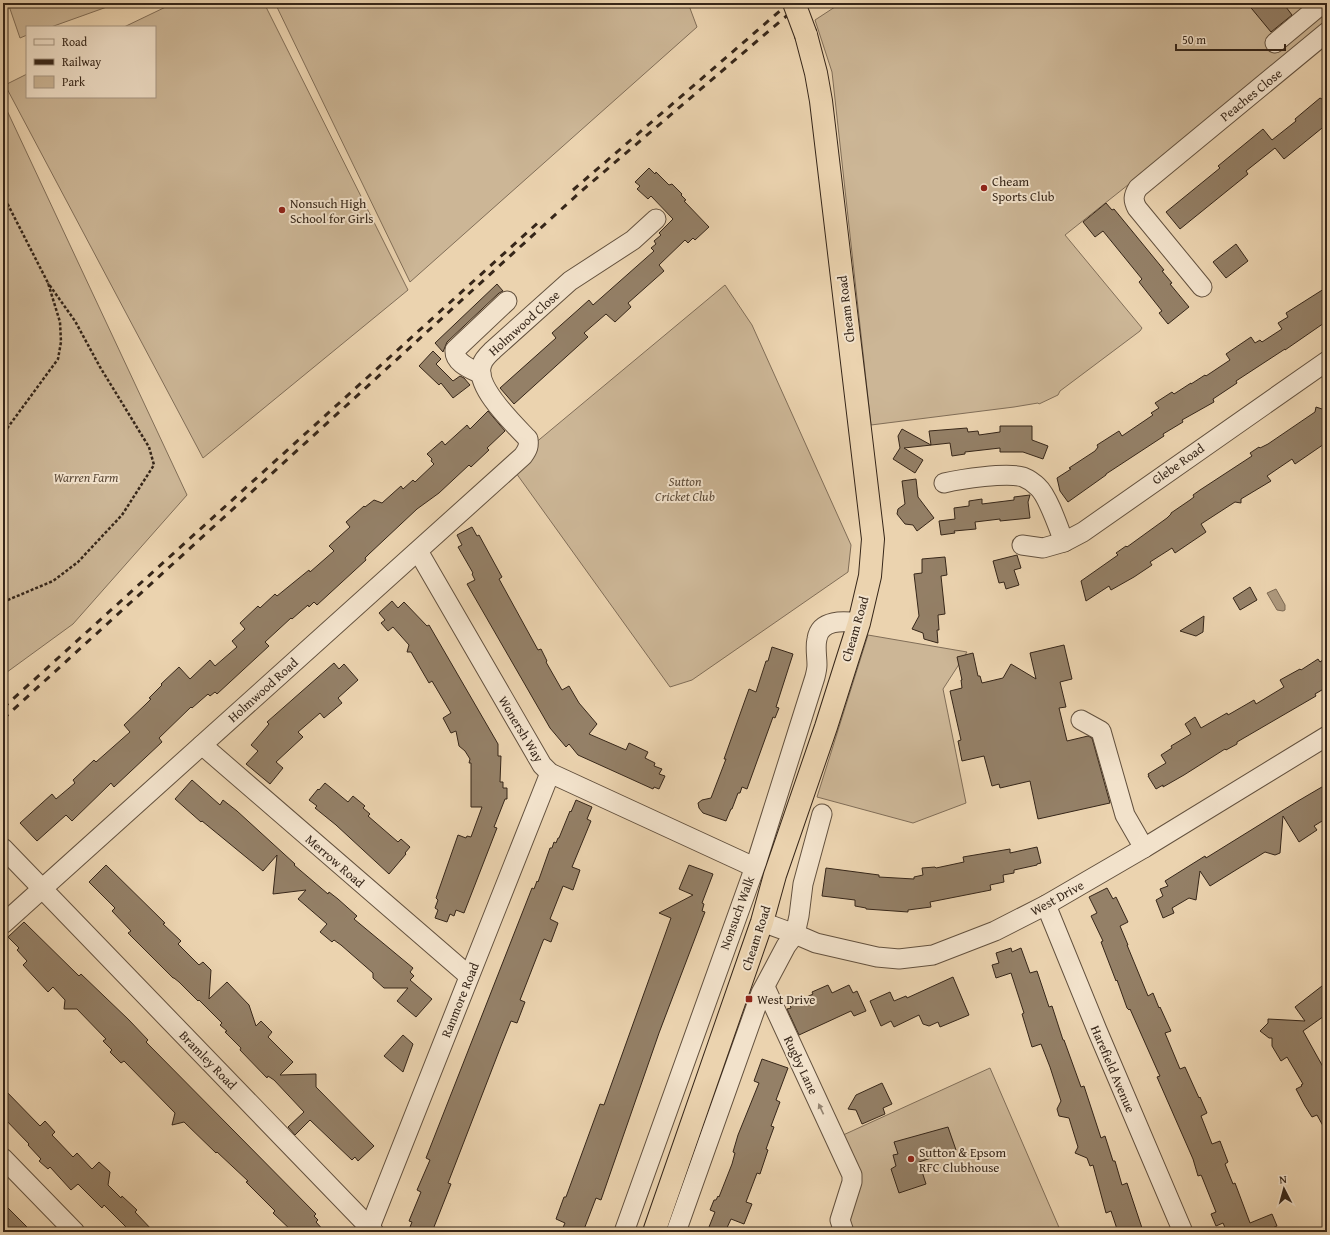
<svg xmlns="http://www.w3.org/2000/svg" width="1330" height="1235" font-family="'Gentium Book Plus',serif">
	<rect width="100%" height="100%" fill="#ebd3af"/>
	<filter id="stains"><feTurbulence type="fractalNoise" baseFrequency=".005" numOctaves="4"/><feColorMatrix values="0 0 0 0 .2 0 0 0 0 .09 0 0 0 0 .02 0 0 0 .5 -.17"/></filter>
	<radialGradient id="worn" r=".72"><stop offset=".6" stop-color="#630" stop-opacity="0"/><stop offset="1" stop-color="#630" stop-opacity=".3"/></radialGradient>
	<g fill="#ccb696" stroke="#816e58">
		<polygon points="8,3 118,3 51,27 27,27 27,35 20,38"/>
		<polygon points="174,3 264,3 408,290 203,458 5,85 27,74 27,97 155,97 155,27 124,27"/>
		<polygon points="275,3 688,3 697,27 410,282"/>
		<polygon points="841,3 1327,3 1327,22 1182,142 1065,235 1142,328 1140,331 1060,391 1058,395 1039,404 1038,403 1014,407 871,425 832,72 815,20"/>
		<polygon points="3,102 187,495 73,624 3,675"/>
		<polygon points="725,285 752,325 851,545 848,572 692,680 670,687 511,466 528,449"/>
		<polygon points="868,635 967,652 943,689 966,803 913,823 817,797"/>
		<polygon points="990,1068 1061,1232 834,1232 847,1190 841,1136"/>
	</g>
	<polygon fill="#ad987c" stroke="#7d6a54" points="1276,589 1285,605 1285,610 1283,611 1277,610 1267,593"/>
	<g fill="#948067" stroke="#362619">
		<polygon points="1247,3 1283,3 1292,15 1271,32"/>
		<polygon points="1327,95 1327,124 1284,159 1275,148 1246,171 1248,174 1180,229 1166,212 1220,168 1218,166 1263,129 1272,140 1296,121 1295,119 1320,98 1322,99"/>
		<polygon points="649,168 655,174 656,172 669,185 672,184 682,194 681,195 686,200 684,201 709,227 695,240 693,238 688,243 685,240 659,265 664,271 628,303 631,307 615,322 606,314 584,333 588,337 514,404 500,388 556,338 552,333 579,309 589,300 593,305 654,251 651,248 656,244 654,241 661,235 659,233 673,219 651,196 648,199 637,189 640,186 635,182"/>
		<polygon points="1106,203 1112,210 1114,209 1164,270 1162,271 1172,283 1170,284 1189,307 1168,324 1159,313 1162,311 1139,282 1142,279 1103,231 1095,237 1083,222"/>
		<polygon points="1236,244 1248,261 1226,278 1213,262"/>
		<polygon points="497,284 503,291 499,293 447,342 443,352 435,343"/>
		<polygon points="1327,287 1327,321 1285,350 1285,349 1236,381 1237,383 1213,399 1214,402 1182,420 1183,422 1163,434 1164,436 1106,474 1106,475 1068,502 1060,491 1057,478 1071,469 1069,468 1095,451 1098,447 1097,445 1119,431 1122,436 1153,415 1151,413 1159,408 1155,403 1172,392 1174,394 1191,383 1191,384 1205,375 1206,376 1230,360 1226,354 1251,337 1255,343 1260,340 1262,342 1282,329 1278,323 1288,317 1286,313"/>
		<polygon points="433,351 441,359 436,364 453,381 460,376 464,378 470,385 453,398 441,383 439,385 419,366"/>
		<polygon points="1316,407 1325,410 1327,413 1327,442 1295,464 1292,459 1267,476 1271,481 1241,499 1241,503 1235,502 1201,524 1206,532 1175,553 1172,548 1150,562 1152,565 1134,577 1111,590 1109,586 1086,601 1081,581 1118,555 1116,553 1126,546 1127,547 1167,518 1171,514 1171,513 1190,500 1194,497 1193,495 1200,490 1252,456 1250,453 1259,447 1260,448 1268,444 1315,412"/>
		<polygon points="488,411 505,431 487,448 489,450 471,467 469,465 439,493 417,509 369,554 365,558 366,560 317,605 314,602 309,607 308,605 292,619 291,618 265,642 269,646 217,694 215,692 210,696 208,694 192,708 191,707 159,738 162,742 114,787 111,783 72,821 66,815 37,841 20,823 52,794 56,799 75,783 73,780 94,760 96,762 130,732 124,725 146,704 151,699 149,698 162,685 161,684 179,667 190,679 210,660 215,666 237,647 232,641 245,629 240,623 258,606 260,608 275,594 277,596 309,570 310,572 334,551 329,546 350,527 346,522 364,506 365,507 374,500 382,503 401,486 403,489 413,480 415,482 434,464 431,461 432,459 427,454 442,441 445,445 467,425 470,429"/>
		<polygon points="1000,426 1032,426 1032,440 1048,446 1043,459 1023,452 1000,452 1000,448 965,452 965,454 952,456 950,443 904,448 923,460 915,473 893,459 900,448 898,436 902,429 931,445 929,431 967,428 968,432 978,431 979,435 1000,432"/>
		<polygon points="916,479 918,497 934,518 917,531 913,525 905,524 897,514 898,509 905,504 902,481"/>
		<polygon points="1030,495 1028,502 1030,518 1000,521 1000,519 975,522 976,529 954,531 955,533 941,535 939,521 955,519 954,508 969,506 969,501 982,499 982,504 1014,500 1014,497"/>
		<polygon points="472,527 477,536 479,535 491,557 502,577 499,579 538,650 541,649 547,661 546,662 562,690 569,686 579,703 597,724 589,734 626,750 629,743 648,752 645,758 655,763 654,766 662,769 659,774 665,776 659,789 654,787 653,789 578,755 569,744 566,747 550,728 467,584 475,580 472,574 473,573 458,547 462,545 457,535"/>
		<polygon points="1017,555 1021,568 1014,570 1019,585 1006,589 1004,582 999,583 993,561"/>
		<polygon points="945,557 947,575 941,576 945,614 938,615 939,630 937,630 938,643 924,639 923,633 912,629 919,616 914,574 922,573 922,559"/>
		<polygon points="1250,587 1257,600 1240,610 1233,598"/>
		<polygon points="392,601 398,608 404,602 427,626 429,625 498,744 498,756 501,756 500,782 503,782 503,788 507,788 507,799 505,799 494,827 497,828 464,913 456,910 454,916 450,914 447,922 435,918 438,910 435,908 438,900 436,898 458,835 466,838 467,836 471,837 482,807 471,807 471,763 469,763 470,759 465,751 459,746 456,731 451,733 443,718 451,713 432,681 429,683 411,652 407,652 409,645 393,627 388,631 381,623 385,620 379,613"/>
		<polygon points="1204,616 1203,632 1196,636 1180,631"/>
		<polygon points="1064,645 1072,679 1060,682 1066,707 1059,708 1067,741 1088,736 1092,738 1110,803 1038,819 1030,781 1000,788 999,784 992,786 984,756 962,761 958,741 961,740 950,691 962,688 961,680 962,680 957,657 973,653 978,676 980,676 982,683 1003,678 1011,664 1036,679 1030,653"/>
		<polygon points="772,647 793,654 776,707 779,708 775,718 773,717 747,789 742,787 740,793 738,793 732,809 731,809 726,821 703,813 699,808 698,803 702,800 711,798 726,759 724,759 749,689 756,692 766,661 768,661"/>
		<polygon points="1327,657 1327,687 1315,694 1316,696 1237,742 1237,744 1226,750 1225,749 1184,775 1163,787 1163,785 1156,789 1148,776 1149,776 1148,774 1166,763 1161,755 1172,748 1171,746 1191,734 1185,724 1195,717 1201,728 1227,713 1228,715 1254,700 1256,704 1284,687 1280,680 1300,669 1301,670 1318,659 1320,662"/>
		<polygon points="334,663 339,669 344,664 358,680 338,698 342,703 324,718 320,713 298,732 303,737 276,762 283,768 270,784 246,764 258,751 251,745 269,724 267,722"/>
		<polygon points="192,780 220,805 223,800 237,811 295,864 294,865 328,894 329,892 338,899 357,916 354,919 413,968 410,972 414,976 410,980 432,999 416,1017 397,1001 408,988 384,988 373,978 373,973 341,945 334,940 332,942 320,932 327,924 298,899 306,890 273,894 277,855 263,871 202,821 201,822 175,799"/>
		<polygon points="325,783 348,802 353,796 365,806 363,808 370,814 368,816 398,842 401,839 410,847 405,853 406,854 389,874 336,825 315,808 317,806 309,800 318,789 319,790"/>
		<polygon points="1327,784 1327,818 1314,826 1317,830 1299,842 1283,816 1280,853 1275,855 1265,852 1210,886 1200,871 1196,900 1189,898 1172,908 1174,913 1163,918 1156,900 1163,896 1160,889 1168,886 1165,881 1205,856 1206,858 1298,801"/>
		<polygon points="576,800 592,807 587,819 591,821 572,867 580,870 573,890 563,886 550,919 558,923 551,942 544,939 543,941 520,1000 525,1002 517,1023 511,1021 501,1046 460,1152 448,1183 451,1184 432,1232 421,1232 410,1227 412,1222 409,1221 421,1192 417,1190 430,1160 426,1158 532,888 534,889 537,881 538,882 550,848 552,848 554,842 556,843 558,838 559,838 570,811 571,812"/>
		<polygon points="1037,847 1041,863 1037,864 1037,865 1014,870 1014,873 1003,875 1004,882 990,885 991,890 930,902 931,907 908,910 908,912 866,909 866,908 855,906 855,900 822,896 826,868 879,875 879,877 914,879 914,877 923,875 922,868 935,867 936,868 964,862 963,857 1010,849 1010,853"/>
		<polygon points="106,865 165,923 163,924 181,941 178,944 199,965 203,962 211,970 209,999 227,982 249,1005 256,1026 261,1021 272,1032 268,1037 293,1062 280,1075 316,1074 316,1087 374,1146 358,1161 355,1157 352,1160 310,1120 295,1135 288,1127 304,1112 274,1080 268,1076 267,1078 240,1050 241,1048 225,1032 227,1031 220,1025 222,1023 199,1000 198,1001 179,982 174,978 173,978 128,933 131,931 112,911 115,908 89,882"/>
		<polygon points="689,865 713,874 702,903 704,904 702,911 705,912 659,1033 601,1200 596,1198 583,1232 561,1232 565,1223 556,1219 564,1197 566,1197 600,1104 604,1105 671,918 659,913 693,895 679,889"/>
		<polygon points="1107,888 1113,899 1116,897 1128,922 1120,926 1128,945 1127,945 1148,996 1153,993 1159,1008 1160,1007 1171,1031 1165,1033 1180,1069 1185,1067 1199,1098 1200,1097 1207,1113 1201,1116 1212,1144 1220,1141 1228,1162 1225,1164 1233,1184 1235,1183 1250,1223 1272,1214 1277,1226 1263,1232 1227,1232 1223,1223 1216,1226 1211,1214 1216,1212 1202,1177 1201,1175 1198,1176 1193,1159 1157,1077 1160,1076 1158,1072 1130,1009 1129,1010 1127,1008 1117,980 1116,981 1101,942 1103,941 1091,916 1097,913 1089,897"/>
		<polygon points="24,922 79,976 81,974 129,1020 148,1040 146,1042 316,1214 314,1216 318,1220 316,1222 325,1232 293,1232 273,1213 275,1211 246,1182 248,1181 217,1152 216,1153 184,1122 172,1125 175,1113 124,1061 121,1063 110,1052 112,1050 103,1041 106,1039 77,1009 64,1009 65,1000 53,987 48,992 23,965 27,961 17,950 19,948 8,937"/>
		<polygon points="1011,948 1012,952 1021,948 1030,973 1037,971 1049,1007 1052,1006 1063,1040 1064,1040 1081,1087 1084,1086 1101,1138 1105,1136 1113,1161 1115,1161 1122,1185 1127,1183 1142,1228 1136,1230 1137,1232 1118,1232 1111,1211 1106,1213 1093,1165 1090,1166 1087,1158 1075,1153 1078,1147 1069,1118 1059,1116 1057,1109 1061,1101 1050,1067 1041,1044 1032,1047 1022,1014 1024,1013 1011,973 996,978 992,965 999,963 996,953"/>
		<polygon points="953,977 969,1015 940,1027 938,1022 929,1026 923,1024 919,1015 894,1027 891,1021 881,1026 870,1001 890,992 894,1001 906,996 907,998"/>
		<polygon points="828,985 832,993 849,985 853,993 857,991 866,1011 854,1016 851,1011 799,1035 787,1009 791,1008 790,1005 813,994 812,992"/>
		<polygon points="1322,986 1327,994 1327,1014 1303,1031 1327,1074 1327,1133 1317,1115 1312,1117 1305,1106 1296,1089 1302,1086 1301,1085 1303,1084 1287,1057 1281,1061 1272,1046 1272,1038 1269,1038 1260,1031 1268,1023 1268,1019 1305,1021 1295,1007"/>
		<polygon points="403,1035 413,1044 403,1072 384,1056"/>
		<polygon points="762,1059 788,1068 776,1100 780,1102 771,1126 774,1127 766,1149 768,1150 760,1174 757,1173 746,1202 752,1204 744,1224 731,1219 725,1232 707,1232 715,1212 710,1210 714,1200 716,1200 718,1196 719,1197 732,1164 735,1153 733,1152 738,1135 759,1083 754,1081"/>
		<polygon points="882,1083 892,1104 883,1108 885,1114 862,1124 856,1110 848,1109 856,1095"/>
		<polygon points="3,1088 40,1126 45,1121 55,1132 52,1135 73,1157 77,1153 92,1169 99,1162 110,1172 108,1185 121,1198 122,1196 137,1210 135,1212 154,1232 131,1232 104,1205 102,1208 78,1184 71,1190 50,1167 48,1169 39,1161 41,1159 28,1145 29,1144 3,1117"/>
		<polygon points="948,1127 956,1150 919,1162 926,1184 899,1193 891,1169 896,1166 893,1155 898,1154 894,1142"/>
		<polygon points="3,1203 32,1232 3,1232"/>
	</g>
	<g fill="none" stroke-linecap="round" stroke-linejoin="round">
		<defs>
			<g id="minor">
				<polyline points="1275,43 1323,3"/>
				<path d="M1202,287l-65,-79c-4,-8 -4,-12 1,-20l189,-156"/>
				<path d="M481,374c-10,-5 -27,-11 -26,-24l52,-49"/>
				<path d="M944,483c17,-4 63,-11 79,-6 5,2 11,6 15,10 10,9 21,42 26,55"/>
				<polyline points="1022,545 1043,548 1064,542 1083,532 1327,361"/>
				<polyline points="418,551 542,765 550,773 754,867"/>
				<polyline points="1081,720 1101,731 1125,815 1144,848"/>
				<polyline points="202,745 469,976"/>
				<polyline points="3,848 374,1232"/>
				<polyline points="1046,905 1097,1030 1183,1232"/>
				<polyline points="762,922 795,934 816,943 877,957 899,959 933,955 995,931 1046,905 1144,848 1327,736"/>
				<path d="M3,924l520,-468c5,-7 6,-10 5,-17 -14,-15 -55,-53 -46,-75 2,-6 7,-10 11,-14l77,-69 63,-41 23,-21"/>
				<polyline points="765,987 852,1175 852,1182 840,1220 844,1232"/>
				<polyline points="3,1158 75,1232"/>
				<polyline points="368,1232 550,773"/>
				<path d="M624,1232l133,-371 58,-184c1,-4 2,-8 2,-12 0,-9 -2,-18 0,-26 3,-20 27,-18 42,-16"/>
				<polyline points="676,1232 761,993 786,946 795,934 799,916 803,884 822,814"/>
			</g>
			<polyline id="highway" points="654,1232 762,922 775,875 826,727 859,623 870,576 873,539 821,101 816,73 806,35"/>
		</defs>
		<use href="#minor" stroke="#63513e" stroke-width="21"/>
		<use href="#highway" stroke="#362619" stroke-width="24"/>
		<g stroke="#362619" stroke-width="2.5" stroke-dasharray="3 2" stroke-linecap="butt">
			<polyline points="3,195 48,283 60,322 61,342 58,359 3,434"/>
			<polyline points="3,602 53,581 78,562 122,515 154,465 149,447 100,367 75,321 48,283"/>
		</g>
		<use href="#minor" stroke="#f2e2cb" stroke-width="19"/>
		<use href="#highway" stroke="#ebd3af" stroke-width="22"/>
		<g stroke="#362619" stroke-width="3" stroke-dasharray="7 7" stroke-linecap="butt">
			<polyline points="573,190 789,3"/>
			<polyline points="3,708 542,219"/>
			<polyline points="3,719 578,194 784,18 804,3"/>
		</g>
		<defs>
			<polyline id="highway-bridge" points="794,3 806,35"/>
		</defs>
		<use href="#highway-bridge" stroke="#362619" stroke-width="24" stroke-linecap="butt"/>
		<use href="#highway-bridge" stroke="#ebd3af" stroke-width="22"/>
	</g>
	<defs><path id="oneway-solid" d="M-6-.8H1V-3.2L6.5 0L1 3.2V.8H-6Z"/></defs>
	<use fill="#948472" href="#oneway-solid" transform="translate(821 1109) rotate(-115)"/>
	<g fill="#8f2418" stroke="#f2e2cb" stroke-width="1.5">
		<circle cx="984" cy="188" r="4"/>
		<circle cx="282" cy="210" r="4"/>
		<rect x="745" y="995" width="8" height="8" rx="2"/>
		<circle cx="911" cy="1159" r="4"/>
	</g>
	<g text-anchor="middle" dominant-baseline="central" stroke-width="4" stroke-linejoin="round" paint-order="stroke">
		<g font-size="13" fill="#362619" stroke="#f2e2cb">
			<text transform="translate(1251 95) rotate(-39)">Peaches Close</text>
			<text transform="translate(846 309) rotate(-97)">Cheam Road</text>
			<text transform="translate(524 323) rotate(-42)">Holmwood Close</text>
			<text transform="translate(1178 464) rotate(-35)">Glebe Road</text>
			<text transform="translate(855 629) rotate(-74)">Cheam Road</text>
			<text transform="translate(263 690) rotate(-42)">Holmwood Road</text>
			<text transform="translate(521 729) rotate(59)">Wonersh Way</text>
			<text transform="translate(335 861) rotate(41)">Merrow Road</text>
			<text transform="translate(1057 898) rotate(-29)">West Drive</text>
			<text transform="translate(737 913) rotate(-70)">Nonsuch Walk</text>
			<text transform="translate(756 938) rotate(-72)">Cheam Road</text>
			<text transform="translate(460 1000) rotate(-68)">Ranmore Road</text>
			<text transform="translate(208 1060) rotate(46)">Bramley Road</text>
			<text transform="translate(801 1065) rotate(65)">Rugby Lane</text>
			<text transform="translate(1113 1069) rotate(67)">Harefield Avenue</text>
		</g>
		<g font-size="13" fill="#362619" stroke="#f2e2cb" text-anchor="start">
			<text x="992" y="181">Cheam<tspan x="992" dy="15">Sports Club</tspan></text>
			<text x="290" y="203">Nonsuch High<tspan x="290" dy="15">School for Girls</tspan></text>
			<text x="757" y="999">West Drive</text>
			<text x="919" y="1152">Sutton &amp; Epsom<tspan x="919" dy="15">RFC Clubhouse</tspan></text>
		</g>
		<g font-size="13" font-style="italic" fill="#5c4a38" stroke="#f2e2cb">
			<text x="86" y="477">Warren Farm</text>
			<text x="685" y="481">Sutton<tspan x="685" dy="15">Cricket Club</tspan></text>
		</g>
	</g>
	<rect width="1330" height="1235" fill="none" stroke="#ebd3af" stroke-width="16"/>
	<rect x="4" y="4" width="1322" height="1227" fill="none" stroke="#362619" stroke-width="2"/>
	<rect x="8" y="8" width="1314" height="1219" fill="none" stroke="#362619"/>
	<rect x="26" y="26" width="130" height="72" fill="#f2e2cb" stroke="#a79784"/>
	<rect x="34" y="39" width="20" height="6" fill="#f2e2cb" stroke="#a79784"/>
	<text x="62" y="46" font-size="12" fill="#362619">Road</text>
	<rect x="34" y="59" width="20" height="6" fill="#362619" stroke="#a79784"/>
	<text x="62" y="66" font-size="12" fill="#362619">Railway</text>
	<rect x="34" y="76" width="20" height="12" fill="#ccb696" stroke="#a79784"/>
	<text x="62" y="86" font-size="12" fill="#362619">Park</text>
	<g transform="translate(1284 1189) rotate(354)" stroke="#f2e2cb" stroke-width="3" paint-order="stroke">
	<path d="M0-3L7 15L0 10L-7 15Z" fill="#362619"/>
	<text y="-6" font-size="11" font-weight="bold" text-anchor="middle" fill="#362619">N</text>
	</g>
	<path d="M1176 44v6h109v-6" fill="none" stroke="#362619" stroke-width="2"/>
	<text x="1182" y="44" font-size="12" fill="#362619" stroke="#f2e2cb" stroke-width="3" paint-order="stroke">50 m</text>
	<rect width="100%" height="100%" filter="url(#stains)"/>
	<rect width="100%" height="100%" fill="url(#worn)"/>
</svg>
